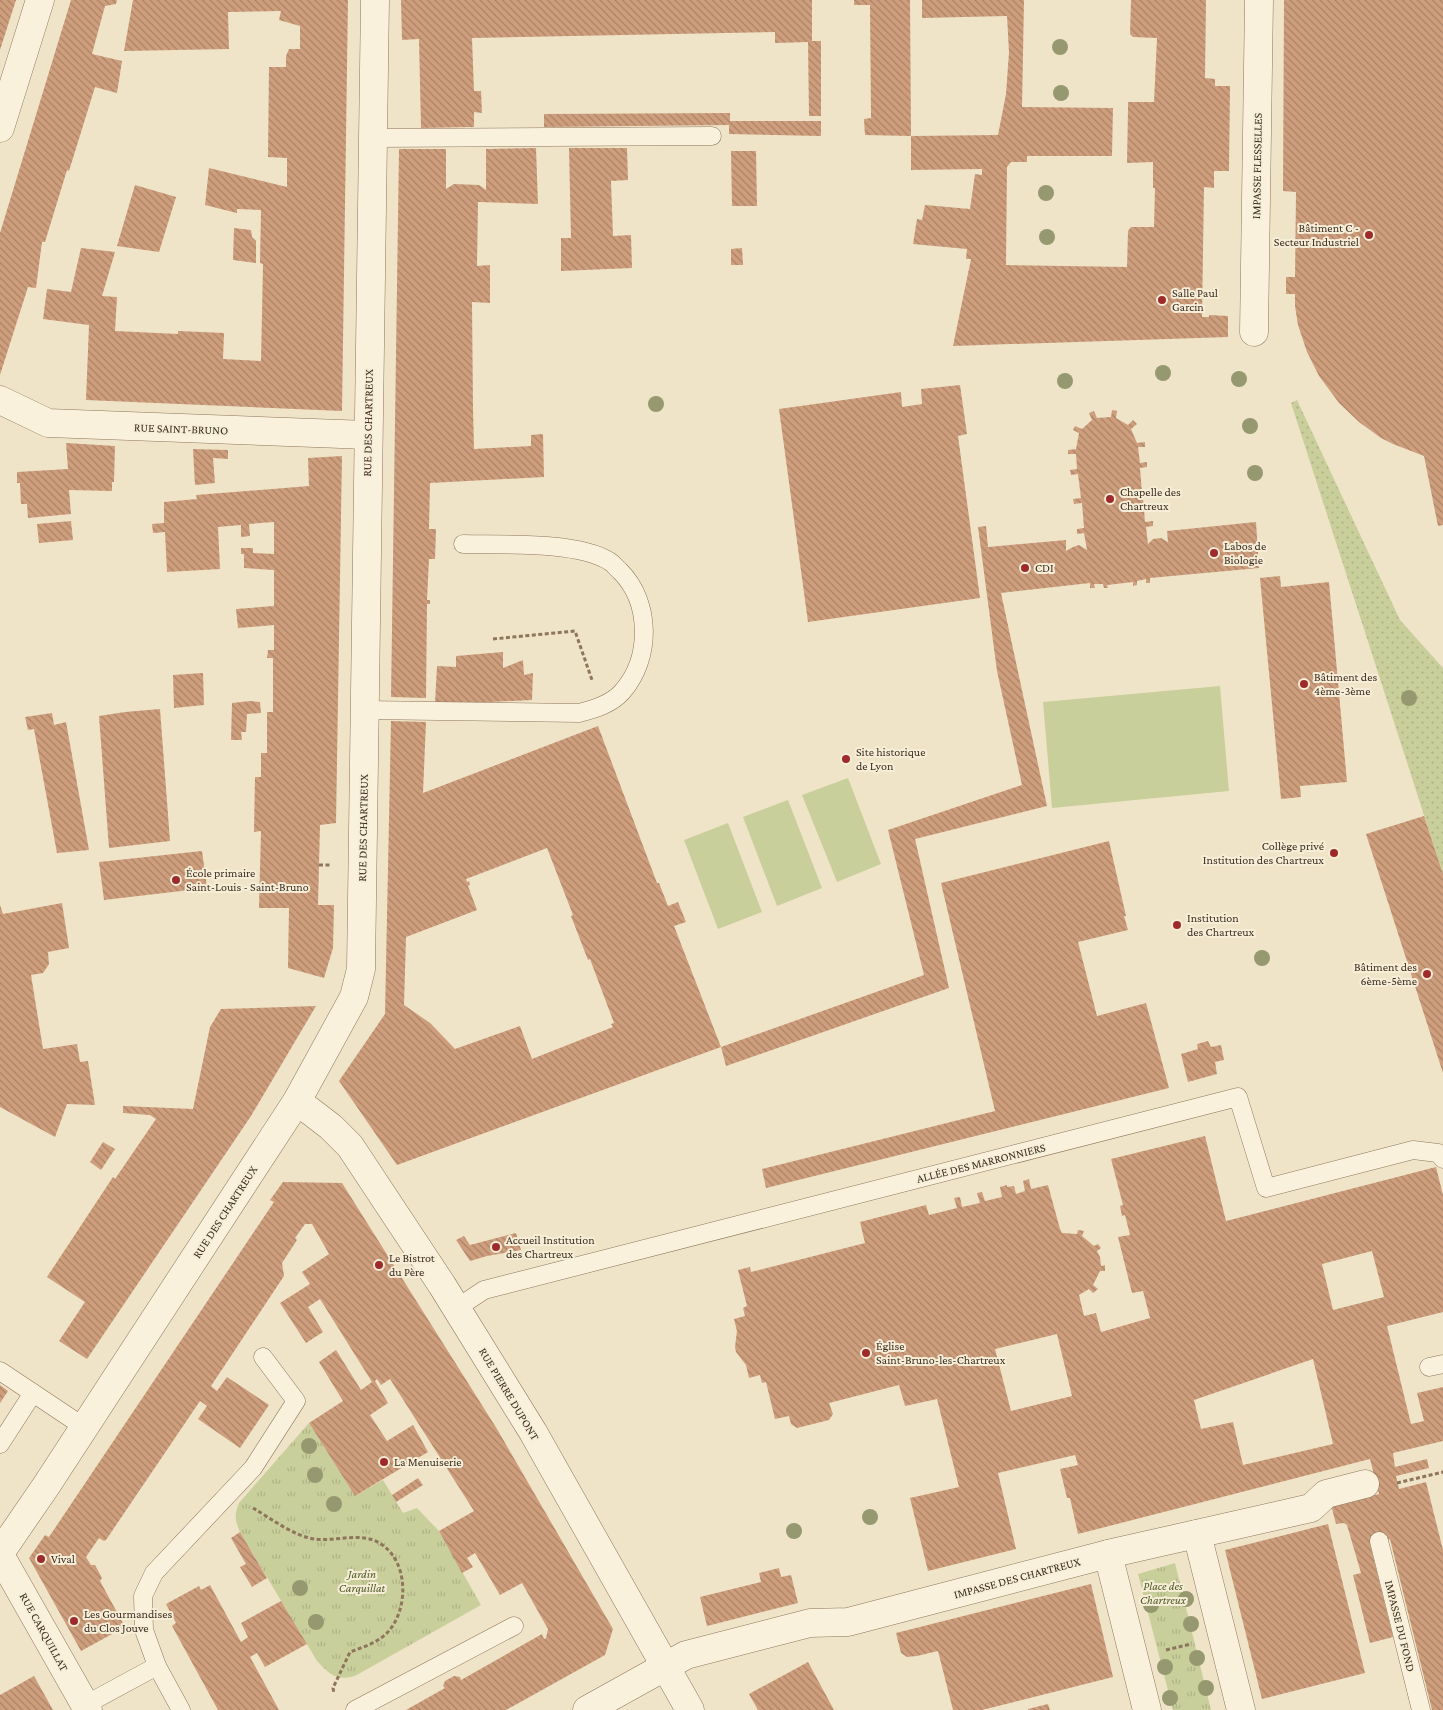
<svg xmlns="http://www.w3.org/2000/svg" width="1443" height="1710" font-family="'Crimson Pro',serif">
	<defs>
		<pattern id="grass-dots" width="8" height="8" patternUnits="userSpaceOnUse" patternTransform="scale(1.25)"><rect width="8" height="8" fill="#c9cf9b"/><path d="M2 2h.1M6 6h.1" fill="none" stroke="#aeb285" stroke-width="1.8" stroke-linecap="round"/></pattern>
		<pattern id="park-tufts" width="24" height="20" patternUnits="userSpaceOnUse" patternTransform="scale(1.25)"><rect width="24" height="20" fill="#c9cf9b"/><path d="M3 7l-1-3M5 7V3M7 7l1-3M15 17l-1-3M17 17v-4M19 17l1-3" fill="none" stroke="#aeb285"/></pattern>
		<pattern id="building-back-hatch" width="6" height="6" patternUnits="userSpaceOnUse" patternTransform="scale(1.25)"><rect width="6" height="6" fill="#cf9f7d"/><path d="M-1 5l2 2M0 0l6 6M5-1l2 2" fill="none" stroke="#a98266"/></pattern>
	</defs>
	<rect width="100%" height="100%" fill="#f0e4c8"/>
	<polygon fill="url(#grass-dots)" points="1297,400 1400,620 1443,668 1443,874 1291,403"/>
	<g fill="url(#park-tufts)">
		<path d="M309,1423l46,73 28,-16 20,33 14,-5 22,23 42,74 -126,71c-18,5 -25,-1 -38,-15l-77,-129c-5,-11 -6,-18 -1,-29z"/>
		<polygon points="1175,1563 1211,1710 1173,1710 1138,1574"/>
	</g>
	<g fill="#c9cf9b">
		<polygon points="1220,686 1229,791 1052,808 1043,702"/>
		<polygon points="848,778 881,864 837,882 802,795"/>
		<polygon points="788,800 822,888 777,906 743,817"/>
		<polygon points="728,823 762,912 718,929 684,840"/>
	</g>
	<g fill="url(#building-back-hatch)" fill-rule="evenodd">
		<polygon points="0,0 16,0 0,50"/>
		<polygon points="71,0 117,0 116,4 105,6 92,54 122,61 117,93 95,87 69,171 67,170 45,242 42,242 36,288 28,287 0,375 0,233"/>
		<polygon points="133,0 348,0 342,411 86,400 89,325 43,319 47,289 71,292 81,248 115,252 102,296 117,297 115,331 178,334 178,331 224,333 223,359 261,361 263,264 260,263 261,210 237,209 237,213 205,205 209,168 287,187 287,158 268,157 269,67 286,67 286,56 289,49 300,49 300,26 279,20 281,11 228,12 229,49 124,51"/>
		<polygon points="401,0 812,0 812,41 821,41 821,116 809,116 808,42 775,43 775,32 472,38 474,91 481,91 482,113 474,112 474,127 421,128 419,39 402,40"/>
		<polygon points="854,0 910,0 911,136 865,135 864,119 871,118 870,5 854,5"/>
		<polygon points="922,0 1024,0 1022,107 1113,108 1112,156 1027,156 1027,162 1011,162 1007,167 1006,265 1127,267 1128,231 1131,227 1154,227 1155,188 1153,188 1153,162 1127,163 1128,109 1128,102 1154,102 1157,38 1133,37 1130,34 1131,0 1206,0 1205,78 1215,79 1215,86 1230,86 1229,171 1214,171 1214,188 1204,187 1202,317 1209,317 1209,315 1228,316 1228,337 953,346 971,259 966,259 967,249 913,244 917,219 922,220 925,205 970,209 975,174 982,175 982,169 911,170 911,136 998,135 1006,94 1009,52 1007,16 922,18"/>
		<polygon points="1284,0 1443,0 1443,525 1438,526 1424,456 1393,444 1381,438 1359,422 1339,403 1319,376 1307,352 1298,325 1295,306 1295,294 1286,294 1286,277 1295,277 1296,192 1283,191"/>
		<polygon points="730,113 730,121 821,121 821,136 729,134 729,125 544,127 544,114"/>
		<polygon points="536,148 538,204 478,202 477,266 490,265 490,303 472,302 473,408 474,449 531,446 531,435 543,434 544,477 430,483 429,529 436,529 435,559 429,559 427,600 430,600 430,604 427,604 426,698 391,697 399,149 446,149 446,189 454,184 479,185 486,190 486,149"/>
		<polygon points="569,148 627,148 628,180 611,181 613,236 631,235 632,268 561,271 561,238 571,238"/>
		<polygon points="731,151 756,151 757,206 732,206"/>
		<polygon points="135,185 176,197 159,252 117,246"/>
		<polygon points="234,228 251,230 252,237 256,241 256,263 233,260"/>
		<polygon points="742,248 743,265 731,265 731,249"/>
		<polygon points="960,385 967,434 958,436 980,598 808,622 779,409 901,392 902,407 922,404 921,389"/>
		<polygon points="1112,410 1117,411 1116,418 1128,425 1133,420 1137,424 1131,429 1137,443 1145,442 1145,447 1138,447 1140,463 1147,462 1147,467 1140,468 1142,492 1149,492 1150,496 1143,497 1145,522 1153,521 1153,526 1146,527 1148,544 1153,539 1161,538 1168,542 1167,531 1256,522 1259,568 1150,578 1150,583 1146,583 1146,579 1137,581 1137,585 1133,586 1133,582 1107,585 1108,588 1104,588 1103,584 1094,584 1095,588 1090,588 1090,583 1001,593 1047,806 915,839 949,988 726,1066 721,1047 924,975 888,830 1022,785 997,671 978,527 986,526 988,547 1066,540 1066,551 1073,547 1079,545 1087,550 1084,533 1077,534 1077,529 1084,528 1082,503 1074,504 1073,499 1081,498 1078,474 1071,475 1070,470 1077,469 1076,454 1068,454 1068,450 1076,449 1079,433 1073,430 1075,426 1082,429 1092,420 1089,413 1094,411 1097,418 1111,417"/>
		<polygon points="66,443 115,446 114,482 112,482 112,491 69,490 71,514 28,518 27,504 21,504 20,483 17,483 17,472 68,469"/>
		<polygon points="193,449 228,450 228,459 213,458 215,483 195,485"/>
		<polygon points="342,456 336,823 320,825 318,905 334,905 333,948 324,978 288,968 289,908 259,908 261,831 254,832 255,777 261,777 261,753 267,753 267,712 273,712 273,658 267,658 268,650 274,650 274,625 238,628 236,609 274,606 274,570 244,568 244,554 241,554 241,548 253,548 253,553 274,554 274,522 249,524 250,536 241,537 241,525 218,527 220,569 167,572 165,532 153,533 152,524 164,523 164,502 197,499 196,495 309,486 308,458"/>
		<polygon points="71,521 73,540 39,543 37,524"/>
		<polygon points="1280,576 1281,587 1329,582 1347,782 1300,786 1301,797 1281,799 1260,578"/>
		<polygon points="503,652 503,668 523,660 524,675 533,673 532,700 449,704 435,703 437,666 456,667 456,656"/>
		<polygon points="203,673 204,705 174,708 173,675"/>
		<polygon points="250,701 260,702 261,713 247,714 246,732 241,732 242,740 231,740 232,703"/>
		<polygon points="160,709 170,841 109,848 99,716 125,712"/>
		<polygon points="52,713 54,725 66,722 89,850 57,853 34,729 28,730 25,717"/>
		<path d="M391,721l35,1 -3,71 175,-67 59,157h2l9,23 10,-4 8,20 -12,4 47,121 -324,118 -58,-84 46,-67zM547,848l26,67 -2,1 17,44 2,-1 24,64 -3,1 2,3 -81,32 -12,-33 -65,23 -25,-26 -26,-18 2,-68 71,-27 -9,-24 2,-1 -1,-4 -2,1 -1,-3z"/>
		<polygon points="1424,816 1443,874 1443,1073 1366,834"/>
		<polygon points="1109,841 1126,916 1124,916 1128,930 1078,942 1097,1016 1146,1003 1169,1088 766,1188 762,1169 995,1111 941,883"/>
		<polygon points="202,851 207,888 104,900 99,862"/>
		<polygon points="62,903 69,948 48,952 49,964 43,973 31,975 43,1049 77,1044 80,1062 88,1061 95,1105 67,1104 55,1137 0,1107 0,905 3,914"/>
		<polygon points="316,1006 251,1116 87,1359 59,1341 85,1302 47,1277 113,1177 115,1179 156,1119 150,1115 123,1113 123,1106 193,1109 210,1027 221,1009"/>
		<polygon points="1208,1041 1211,1047 1221,1045 1224,1060 1215,1062 1217,1074 1188,1082 1181,1054 1198,1049 1197,1044"/>
		<path d="M1205,1136l21,85 210,-54 7,28v117l-56,14 24,98 13,-3 -7,-28 26,-6v54l-50,12 2,14 32,-8 2,9 -33,8 3,13 27,-7 17,68v160h-11l-42,-171 -20,5 23,93 -23,6 -17,-68 8,-2 -14,-48 -3,-2 -8,1 -5,-19 48,-11 -9,-35 -292,75 -8,-36h-3l-7,-29 18,-4 -3,-10 -77,18 18,76 -88,22 -18,-73 49,-11 -22,-88 -32,7 -6,-21 -70,18 4,11 -4,6 -32,8 -6,-4 -2,-8 -14,3 -9,-37 -4,1 -2,-8 -11,3 -3,-13 -10,-13 -1,-5 2,-16 -3,-12 11,-3 -2,-8 4,-2 -9,-36 12,-3 1,5 114,-29 -5,-21 66,-17 3,10 28,-7 -3,-10 6,-1 2,10 18,-4 -3,-10 5,-1 3,9 17,-4 -2,-10 7,-2v2l7,-1 2,8 9,-3 -2,-10 6,-2 2,10 17,-4 12,44 2,4 15,1 1,-4 6,1 -2,5 12,10 4,-2 3,4 -4,3 3,6 1,9 4,-1v6h-5l-7,14 5,4 -5,4 -4,-4 -10,6 5,21 12,-3 5,19 49,-14 -7,-27 -11,2 -14,-56 12,-2 -5,-20 -3,1 -2,-10 3,-1 -12,-46zM1372,1251l12,46 -51,13 -11,-46zM1057,1334l15,62 -61,15 -16,-62zM1313,1359l20,85 -90,21 -10,-43 -32,7 -7,-29z"/>
		<polygon points="103,1142 115,1149 101,1170 90,1162"/>
		<polygon points="283,1182 342,1183 497,1429 613,1629 605,1655 506,1710 406,1710 445,1688 443,1686 445,1681 454,1676 460,1677 461,1680 542,1634 544,1639 546,1638 548,1629 522,1583 500,1595 475,1553 467,1558 473,1567 462,1573 439,1531 474,1511 390,1379 381,1385 377,1379 375,1381 388,1403 370,1415 387,1441 413,1425 428,1452 355,1496 309,1423 343,1401 319,1362 336,1350 361,1390 372,1382 320,1299 308,1307 323,1332 306,1343 280,1303 310,1284 302,1272 329,1254 312,1224 305,1224 295,1238 297,1240 282,1263 284,1276 211,1386 217,1391 227,1377 269,1405 240,1448 198,1419 207,1406 200,1401 106,1540 104,1541 99,1538 86,1557 91,1565 95,1565 102,1578 100,1581 125,1627 81,1651 29,1558 45,1535 49,1537 274,1202 270,1200"/>
		<polygon points="516,1233 521,1250 487,1256 470,1261 456,1240 464,1236 470,1245"/>
		<polygon points="0,1385 8,1391 0,1403"/>
		<polygon points="418,1478 423,1485 396,1502 392,1495"/>
		<polygon points="1328,1524 1365,1673 1262,1699 1225,1550"/>
		<polygon points="240,1532 267,1578 252,1587 240,1567 246,1564 231,1538"/>
		<polygon points="779,1568 781,1577 791,1575 798,1603 707,1626 700,1597 761,1582 759,1573"/>
		<polygon points="1091,1584 1113,1677 982,1710 953,1710 938,1651 917,1656 907,1657 901,1653 896,1633"/>
		<polygon points="210,1585 241,1642 248,1637 241,1623 281,1601 307,1644 265,1667 257,1653 250,1657 279,1710 218,1710 172,1626 176,1623 166,1604 199,1586 201,1590"/>
		<polygon points="808,1662 834,1710 758,1710 749,1694"/>
		<polygon points="34,1676 53,1710 0,1710 0,1695"/>
		<polygon points="1048,1704 1050,1710 1028,1710 1028,1709"/>
	</g>
	<g fill="none" stroke-linecap="round" stroke-linejoin="round">
		<defs>
			<g id="service">
				<polyline points="373,138 712,136"/>
				<path d="M365,710l214,3c16,-4 32,-9 43,-21 30,-34 29,-90 -2,-121 -4,-3 -7,-8 -11,-10 -32,-20 -108,-16 -146,-17"/>
				<polyline points="457,1308 484,1290 1238,1097 1266,1188 1413,1150 1438,1153 1443,1159"/>
				<polyline points="1429,1367 1443,1364"/>
				<polyline points="0,1371 84,1427"/>
				<polyline points="0,1444 33,1393"/>
				<polyline points="1379,1541 1421,1710"/>
				<polyline points="157,1666 181,1710"/>
				<polyline points="85,1705 157,1666 144,1630 143,1596 154,1573 253,1468 296,1401 263,1357"/>
				<polyline points="355,1710 514,1626"/>
			</g>
			<g id="minor">
				<polyline points="0,128 40,0"/>
				<polyline points="1254,332 1259,0"/>
				<polyline points="0,400 48,423 368,435"/>
				<polyline points="297,1101 331,1127 350,1146 442,1285 533,1432 690,1710"/>
				<polyline points="1197,1534 1241,1710"/>
				<polyline points="0,1553 46,1486 297,1101 354,997 361,969 375,0"/>
				<polyline points="1108,1554 1147,1710"/>
				<polyline points="0,1555 88,1710"/>
				<polyline points="587,1710 686,1655 810,1623 848,1622 1108,1554 1311,1508 1326,1494 1365,1484"/>
			</g>
		</defs>
		<use href="#service" stroke="#8d765c" stroke-width="19"/>
		<use href="#minor" stroke="#8d765c" stroke-width="29"/>
		<g stroke="#8d765c" stroke-width="3" stroke-dasharray="4 2.5" stroke-linecap="butt">
			<polyline points="493,639 575,631 592,680"/>
			<polyline points="319,865 331,865"/>
			<polyline points="1397,1483 1443,1472"/>
			<path d="M253,1508c17,10 41,28 61,31 21,3 48,-8 67,5 28,18 28,66 6,89 -10,10 -24,14 -37,19l-17,36 1,5"/>
			<polyline points="1166,1650 1191,1644"/>
		</g>
		<use href="#service" stroke="#faf1dc" stroke-width="18"/>
		<use href="#minor" stroke="#faf1dc" stroke-width="28"/>
	</g>
	<g fill="#96986f">
		<circle cx="1060" cy="47" r="8"/>
		<circle cx="1061" cy="93" r="8"/>
		<circle cx="1046" cy="193" r="8"/>
		<circle cx="1047" cy="237" r="8"/>
		<circle cx="1163" cy="373" r="8"/>
		<circle cx="1239" cy="379" r="8"/>
		<circle cx="1065" cy="381" r="8"/>
		<circle cx="656" cy="404" r="8"/>
		<circle cx="1250" cy="426" r="8"/>
		<circle cx="1255" cy="473" r="8"/>
		<circle cx="1409" cy="698" r="8"/>
		<circle cx="1262" cy="958" r="8"/>
		<circle cx="309" cy="1446" r="8"/>
		<circle cx="315" cy="1475" r="8"/>
		<circle cx="334" cy="1504" r="8"/>
		<circle cx="870" cy="1517" r="8"/>
		<circle cx="794" cy="1531" r="8"/>
		<circle cx="300" cy="1588" r="8"/>
		<circle cx="1186" cy="1599" r="8"/>
		<circle cx="1151" cy="1605" r="8"/>
		<circle cx="316" cy="1622" r="8"/>
		<circle cx="1191" cy="1624" r="8"/>
		<circle cx="1197" cy="1658" r="8"/>
		<circle cx="1165" cy="1667" r="8"/>
		<circle cx="1206" cy="1688" r="8"/>
		<circle cx="1170" cy="1698" r="8"/>
	</g>
	<g fill="#9e2a2b" stroke="#f7eed8" stroke-width="2">
		<circle cx="1369" cy="235" r="5"/>
		<circle cx="1162" cy="300" r="5"/>
		<circle cx="1110" cy="499" r="5"/>
		<circle cx="1214" cy="553" r="5"/>
		<circle cx="1025" cy="568" r="5"/>
		<circle cx="1304" cy="684" r="5"/>
		<circle cx="846" cy="759" r="5"/>
		<circle cx="1334" cy="853" r="5"/>
		<circle cx="176" cy="880" r="5"/>
		<circle cx="1177" cy="925" r="5"/>
		<circle cx="1427" cy="974" r="5"/>
		<circle cx="496" cy="1247" r="5"/>
		<circle cx="379" cy="1265" r="5"/>
		<circle cx="866" cy="1353" r="5"/>
		<circle cx="384" cy="1462" r="5"/>
		<circle cx="41" cy="1559" r="5"/>
		<circle cx="74" cy="1621" r="5"/>
	</g>
	<g text-anchor="middle" dominant-baseline="central" stroke-width="4" stroke-linejoin="round" paint-order="stroke">
		<g font-size="12" fill="#3d2e20" stroke="#f7eed8">
			<text transform="translate(1257 166) rotate(-89)">IMPASSE FLESSELLES</text>
			<text transform="translate(368 423) rotate(-89)">RUE DES CHARTREUX</text>
			<text transform="translate(181 429) rotate(2)">RUE SAINT-BRUNO</text>
			<text transform="translate(363 828) rotate(-89)">RUE DES CHARTREUX</text>
			<text transform="translate(981 1163) rotate(-14)">ALLÉE DES MARRONNIERS</text>
			<text transform="translate(225 1212) rotate(-57)">RUE DES CHARTREUX</text>
			<text transform="translate(509 1394) rotate(59)">RUE PIERRE DUPONT</text>
			<text transform="translate(1017 1578) rotate(-15)">IMPASSE DES CHARTREUX</text>
			<text transform="translate(1400 1626) rotate(76)">IMPASSE DU FOND</text>
			<text transform="translate(44 1632) rotate(61)">RUE CARQUILLAT</text>
		</g>
		<g font-size="12" fill="#3d2e20" stroke="#f7eed8" text-anchor="start">
			<text x="1359" y="228" text-anchor="end">Bâtiment C -<tspan x="1359" dy="14">Secteur Industriel</tspan></text>
			<text x="1172" y="293">Salle Paul<tspan x="1172" dy="14">Garcin</tspan></text>
			<text x="1120" y="492">Chapelle des<tspan x="1120" dy="14">Chartreux</tspan></text>
			<text x="1224" y="546">Labos de<tspan x="1224" dy="14">Biologie</tspan></text>
			<text x="1035" y="568">CDI</text>
			<text x="1314" y="677">Bâtiment des<tspan x="1314" dy="14">4ème-3ème</tspan></text>
			<text x="856" y="752">Site historique<tspan x="856" dy="14">de Lyon</tspan></text>
			<text x="1324" y="846" text-anchor="end">Collège privé<tspan x="1324" dy="14">Institution des Chartreux</tspan></text>
			<text x="186" y="873">École primaire<tspan x="186" dy="14">Saint-Louis - Saint-Bruno</tspan></text>
			<text x="1187" y="918">Institution<tspan x="1187" dy="14">des Chartreux</tspan></text>
			<text x="1417" y="967" text-anchor="end">Bâtiment des<tspan x="1417" dy="14">6ème-5ème</tspan></text>
			<text x="506" y="1240">Accueil Institution<tspan x="506" dy="14">des Chartreux</tspan></text>
			<text x="389" y="1258">Le Bistrot<tspan x="389" dy="14">du Père</tspan></text>
			<text x="876" y="1346">Église<tspan x="876" dy="14">Saint-Bruno-les-Chartreux</tspan></text>
			<text x="394" y="1462">La Menuiserie</text>
			<text x="51" y="1559">Vival</text>
			<text x="84" y="1614">Les Gourmandises<tspan x="84" dy="14">du Clos Jouve</tspan></text>
		</g>
		<g font-size="12" font-style="italic" fill="#4d5a26" stroke="#f7eed8">
			<text x="362" y="1574">Jardin<tspan x="362" dy="14">Carquillat</tspan></text>
			<text x="1163" y="1586">Place des<tspan x="1163" dy="14">Chartreux</tspan></text>
		</g>
	</g>
</svg>
